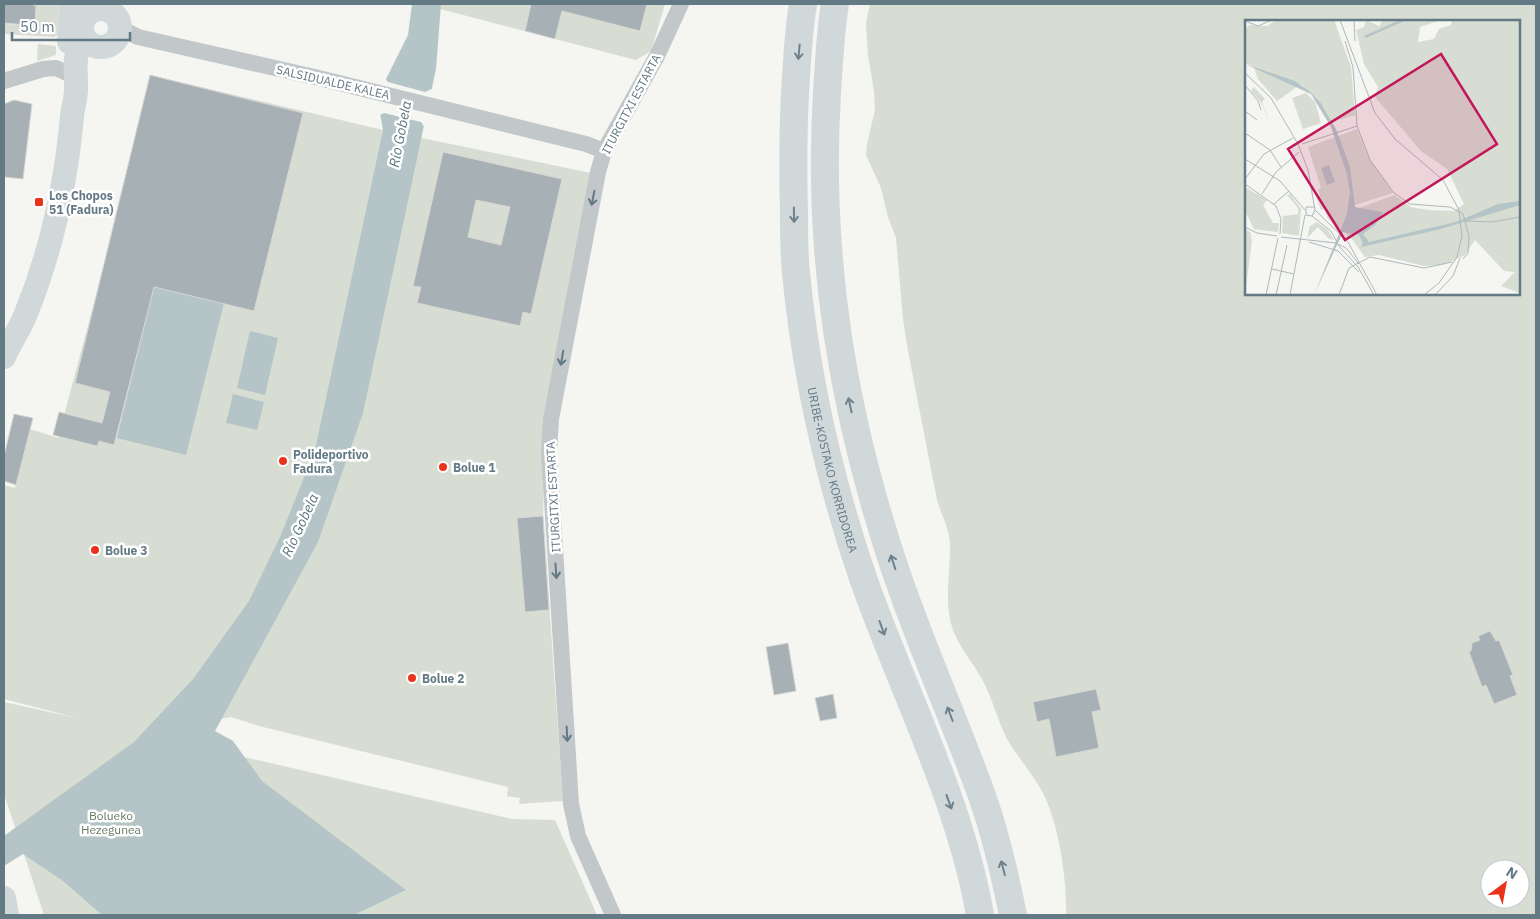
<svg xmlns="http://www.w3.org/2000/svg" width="1540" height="919" font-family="'IBM Plex Sans',sans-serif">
	<rect width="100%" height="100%" fill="#f5f5f1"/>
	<g fill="#d7ddd2" fill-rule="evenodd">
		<polygon points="33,4 59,5 57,35 54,37 4,34 4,24 27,25 27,22 35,23 36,6 33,5"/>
		<polygon points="441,4 665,4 651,51 636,60 440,9"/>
		<path d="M870,4h666v911h-470c1,-35 -7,-91 -23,-122 -10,-19 -25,-35 -36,-54 -9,-18 -14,-38 -23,-56 -9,-18 -24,-34 -31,-53 -10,-28 -2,-58 -3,-87 -1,-15 -9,-29 -13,-43l-29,-149 -5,-32 -7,-81 -8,-21 -7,-29 -15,-33 1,-11 8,-34 -1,-19 -6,-36 -2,-32zM1246,21h273v273h-273zM1490,869h30v30h-30z"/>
		<polygon points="38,44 56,46 56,55 37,61"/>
		<polygon points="150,75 383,130 591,173 546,421 543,516 563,801 519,804 520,798 507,796 508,787 259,726 231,717 145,734 512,819 555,820 597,915 44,915 4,794 4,702 81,719 4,699 4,485 15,488 30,429 58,438 102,273"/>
	</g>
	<g fill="#b5c5c7">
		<polygon points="412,4 441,4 436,69 363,413 318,542 215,731 233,741 262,781 406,890 354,915 102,915 63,881 23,854 4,866 4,836 134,742 193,679 249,601 280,537 315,450 383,130 379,108 385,81 408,35"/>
		<polygon points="154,287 224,303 186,455 117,438"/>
		<polygon points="250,331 278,338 265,395 237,388"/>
		<polygon points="233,394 264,402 257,430 226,423"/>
	</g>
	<polygon fill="#f5f5f1" points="384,77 388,82 425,92 434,88 425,128 421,122 384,113 378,116 376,107"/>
	<g fill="#a7b1b5" stroke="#d7d6d4" fill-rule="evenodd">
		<polygon points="4,4 33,4 33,5 36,6 35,23 27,22 27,25 4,23"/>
		<polygon points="531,4 647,4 640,31 562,11 555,39 525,31"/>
		<polygon points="150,75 303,113 254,311 154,287 114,445 99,441 97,446 53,435 59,412 102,423 110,392 75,383"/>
		<polygon points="14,100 32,104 23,179 4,177 4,104"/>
		<path d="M443,152l119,27 -31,135 -8,-2 -3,14 -103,-23 4,-16 -8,-1zM476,200l34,7 -9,38 -33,-8z"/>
		<polygon points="14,414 33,418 16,485 4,481 4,456"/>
		<polygon points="543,516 549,610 525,612 517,518"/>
		<polygon points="1490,631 1496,641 1499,640 1513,675 1510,676 1517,695 1494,704 1486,685 1482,687 1469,652 1471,651 1472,643 1480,640 1478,636"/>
		<polygon points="788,643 796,691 774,695 766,647"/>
		<polygon points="1096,689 1101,710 1092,712 1099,748 1056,757 1049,719 1037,722 1033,702"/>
		<polygon points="833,694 837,718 820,721 815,698"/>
	</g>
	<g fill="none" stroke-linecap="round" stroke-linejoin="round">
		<g stroke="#c2c7c9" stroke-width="16">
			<polyline points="120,28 138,37 319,78 586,144 604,151"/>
			<polyline points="4,81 43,69 56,68 67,73"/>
			<polyline points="613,915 578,836 571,804 549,452 551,419 598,172 604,151 657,56 681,4"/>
		</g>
		<g stroke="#d1d8da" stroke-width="24">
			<circle cx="101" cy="28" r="19"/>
			<polyline points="69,42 71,4"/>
			<path d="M4,357c6,-14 15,-27 21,-41 26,-64 41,-131 47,-200 1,-9 4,-18 4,-27 1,-21 -5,-32 9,-50"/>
			<polyline points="4,898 7,915"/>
		</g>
		<g stroke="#d1d8da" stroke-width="28">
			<path id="s1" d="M803,4c-5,29 -6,60 -8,89 -2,41 -2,82 -1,123 0,19 0,38 2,57 10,104 34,209 68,308 39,110 96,219 116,334"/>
			<path d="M835,4c-5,29 -6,60 -8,89 -10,162 15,316 66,470 26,79 61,155 89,233 14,39 23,79 31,119"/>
		</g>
	</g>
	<defs><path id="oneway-shaft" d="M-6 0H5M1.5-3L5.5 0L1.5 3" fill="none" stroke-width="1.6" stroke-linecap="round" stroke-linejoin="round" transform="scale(1.25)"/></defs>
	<g stroke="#6e828d">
		<use href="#oneway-shaft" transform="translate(799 52) rotate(95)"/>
		<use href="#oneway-shaft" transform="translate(794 215) rotate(89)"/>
		<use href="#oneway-shaft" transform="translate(850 405) rotate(-102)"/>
		<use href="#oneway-shaft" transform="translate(893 562) rotate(-108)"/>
		<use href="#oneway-shaft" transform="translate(882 628) rotate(70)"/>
		<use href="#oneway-shaft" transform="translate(950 714) rotate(-111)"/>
		<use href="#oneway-shaft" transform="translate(949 802) rotate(70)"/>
		<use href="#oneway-shaft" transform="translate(1003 868) rotate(-105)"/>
	</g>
	<g stroke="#637984">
		<use href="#oneway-shaft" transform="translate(593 198) rotate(101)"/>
		<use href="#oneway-shaft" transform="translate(562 358) rotate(100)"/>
		<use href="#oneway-shaft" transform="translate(556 571) rotate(86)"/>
		<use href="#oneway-shaft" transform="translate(567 734) rotate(87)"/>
	</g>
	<g fill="#ea321d" stroke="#fff" stroke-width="2">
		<rect x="34" y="197" width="10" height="10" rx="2.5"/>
		<circle cx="283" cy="461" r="5"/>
		<circle cx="443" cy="467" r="5"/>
		<circle cx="95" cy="550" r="5"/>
		<circle cx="412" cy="678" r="5"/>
	</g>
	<g text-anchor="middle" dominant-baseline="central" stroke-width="5" stroke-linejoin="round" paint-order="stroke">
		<g font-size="12" fill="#637984" stroke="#fff">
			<text transform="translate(333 82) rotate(13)">SALSIDUALDE KALEA</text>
			<text transform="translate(631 104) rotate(-62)">ITURGITXI ESTARTA</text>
			<text stroke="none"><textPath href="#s1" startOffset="470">URIBE-KOSTAKO KORRIDOREA</textPath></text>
			<text transform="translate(553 497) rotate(-93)">ITURGITXI ESTARTA</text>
		</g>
		<g font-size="12" font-weight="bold" fill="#637984" stroke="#fff" text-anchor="start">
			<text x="49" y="195">Los Chopos<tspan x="49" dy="14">51 (Fadura)</tspan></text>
			<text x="293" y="454">Polideportivo<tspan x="293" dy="14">Fadura</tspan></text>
			<text x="453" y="467">Bolue 1</text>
			<text x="105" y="550">Bolue 3</text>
			<text x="422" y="678">Bolue 2</text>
		</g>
		<g font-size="12" fill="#6a7b62" stroke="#fff">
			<text x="111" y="815">Bolueko<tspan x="111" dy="14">Hezegunea</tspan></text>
		</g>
		<g font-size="14" font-style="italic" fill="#5a767a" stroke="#fff">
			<text transform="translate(400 134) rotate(-79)">Río Gobela</text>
			<text transform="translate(300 525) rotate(-65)">Río Gobela</text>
		</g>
	</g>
	<g transform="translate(1245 20)">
		<rect width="275" height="275" fill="#f5f5f1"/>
		<path d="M31,0h58l17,47 4,48 -23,7 -11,-19 -20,-19 -24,17 -19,-22 -4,-12 -9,-4v-33l4,-5 18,1zM121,0l13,6 4,-6h58l-21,7 -2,15 16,-3 5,-10 12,-4 1,-5h68v273l-19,-7 14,-14 -11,-1 -29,-31 -10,15 -22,10 -19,1 -45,-11 -14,2 -13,-18 -24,-20 -3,-10 -4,1 -5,-13 4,-1 -2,-7 3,-1 -13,-41 49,-18 11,28 25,36 -38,12 -6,7 45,-17 17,12 17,3 26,1 10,-7 -17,-35 -26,-18 -46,-54 3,-10 -14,-23 -8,-34 8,-3zM9,67l11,12 -3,3 9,25 -9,-23 -11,-13zM61,73l9,9 6,21 -18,6 -11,-31zM0,167l22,13 -4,5 10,18h6l-1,9 -24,-3 -9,-18zM45,174l11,15 -2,27 -17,-3 1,-17 15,-2v-6l-11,-13zM72,202l11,8 6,10 -5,-1 -11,-12 -11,11 3,-12zM0,209l5,3 2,9 -7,53z" fill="#d7ddd2"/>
		<path d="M0,44l50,17 14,10 12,12 15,26 14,38 5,40 28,5 -8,13 -12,9 6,8 87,-20 42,-18 22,-3v4l-79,24 -80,18 2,-4 -4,-8 -16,-3 -29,63 33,-81 3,-21 -3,-19 -16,-47 -20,-33zM84,145l6,17 -8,3 -6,-17z" fill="#b5c5c7"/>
		<path fill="none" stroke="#b5c5c7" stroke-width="2.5" d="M120,17l38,-17"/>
		<path fill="none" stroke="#aeb8bb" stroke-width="1" d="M95,0l35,93 20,26 48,41 16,30 3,26 -5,21 -18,26 -15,12M109,0l1,21M0,1l13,5 14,-6M100,21l8,26 4,59 13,34 24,33 16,11 40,3 13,7 6,22 -1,17 -5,6M0,53l26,25 27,46 10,26 7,40 -3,6 -6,-1v-8h8M0,65l13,16 3,9M0,91l12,9M0,113l25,17 11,17M57,124l55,-18M0,139l35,22 25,29M0,159l19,-25 29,-16M0,164l31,22 5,13 -1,15M17,174l14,-22 23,-20M29,184l15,-13M70,190l33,32 29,53M67,196l19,15 8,15 19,21 16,28M221,201l26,1 28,-5M0,207l12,6 20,3M36,217l55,6 10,5 13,16M64,222l29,9 21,21M27,249l22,5M21,275l12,-57M31,275l11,-50M45,275l15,-80M94,275l10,-27 21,-11 54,11 28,-6M190,275l18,-19 7,-18"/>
		<path fill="#c2185b" fill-opacity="0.15" stroke="#c2185b" stroke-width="2.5" d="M196,34l56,90 -152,96 -57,-91z"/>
		<rect width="275" height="275" fill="none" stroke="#637984" stroke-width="2.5"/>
	</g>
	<rect width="1540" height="919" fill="none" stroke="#637984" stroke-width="10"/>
	<g transform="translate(1505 884) rotate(32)"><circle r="24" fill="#ffffff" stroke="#c1c9ce"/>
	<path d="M0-4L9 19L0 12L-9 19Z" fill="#ea321d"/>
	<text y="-8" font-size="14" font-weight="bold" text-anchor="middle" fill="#637984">N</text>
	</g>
	<path d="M12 32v8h118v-8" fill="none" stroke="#637984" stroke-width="2.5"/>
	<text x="20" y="32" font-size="15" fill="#637984" stroke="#ffffff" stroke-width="4" paint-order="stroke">50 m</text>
</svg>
